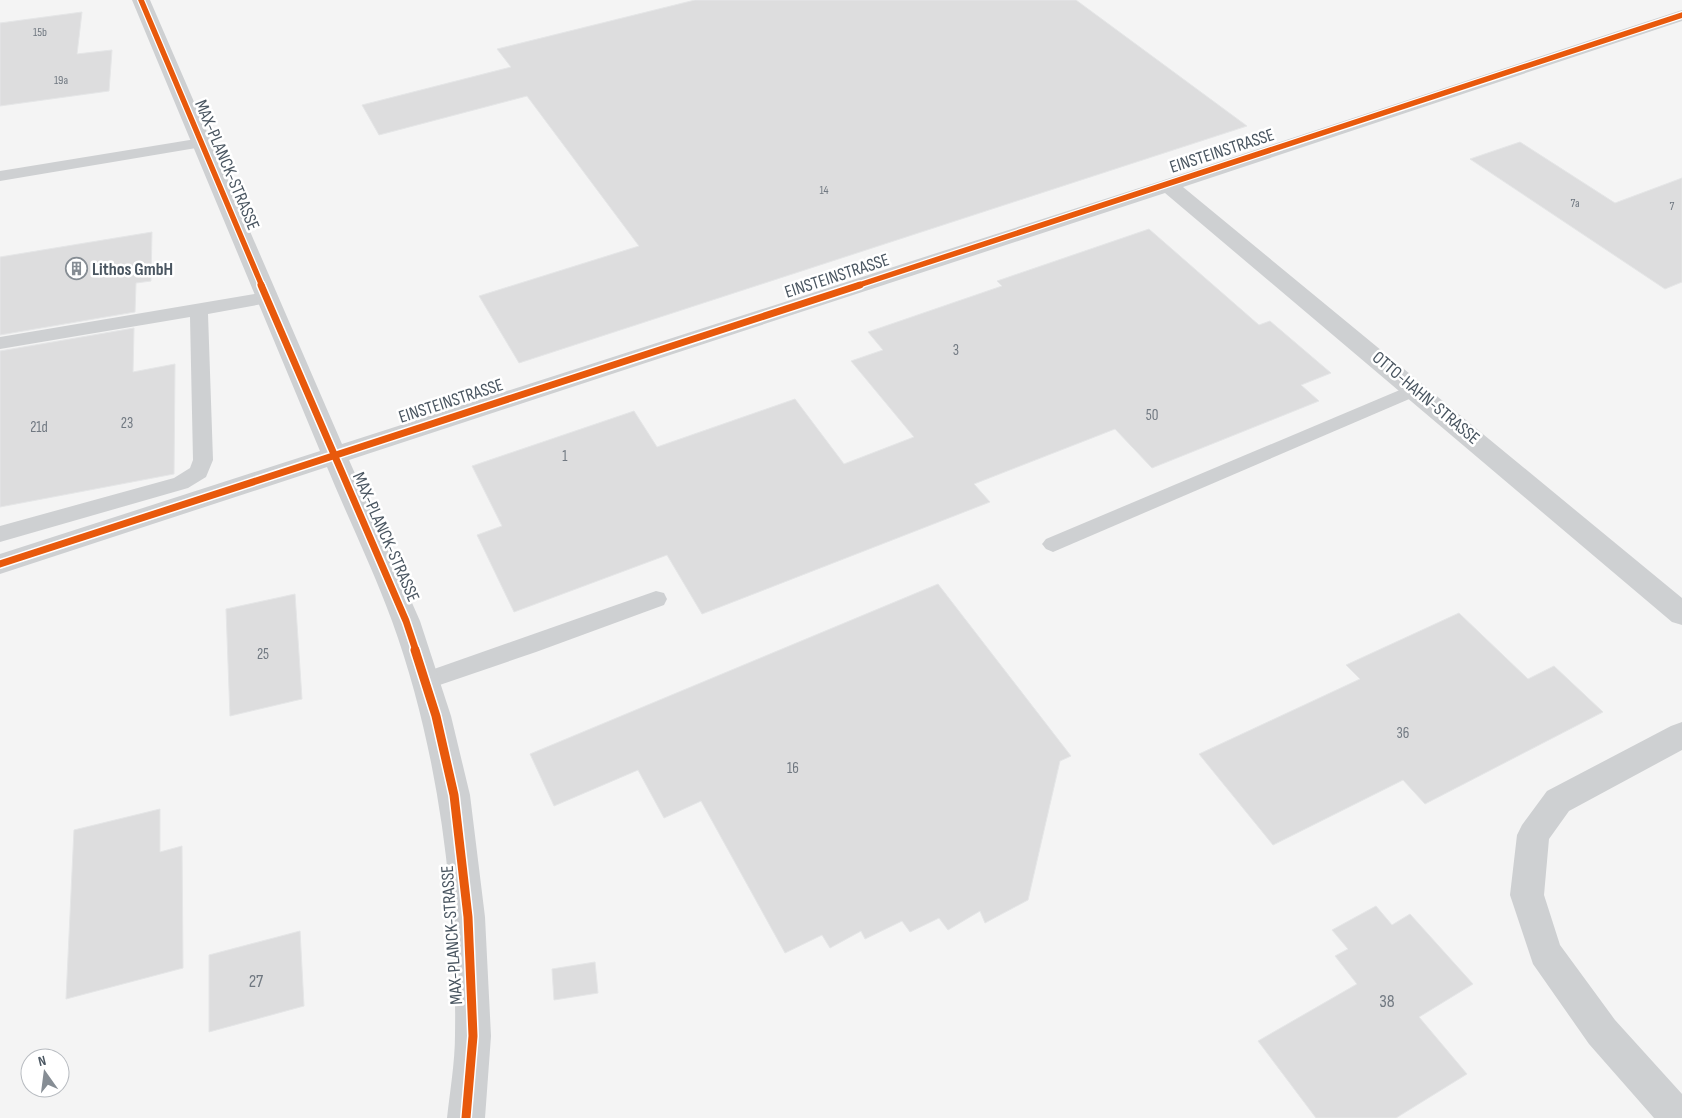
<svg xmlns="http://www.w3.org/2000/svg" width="1682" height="1118" font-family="'Sofia Sans Condensed',sans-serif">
	<rect width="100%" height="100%" fill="#f4f4f4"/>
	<g fill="#ddddde" stroke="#e5e6e7">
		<polygon points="695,0 1076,0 1247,126 519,363 479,296 639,246 527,96 379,135 362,105 511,67 497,49"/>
		<polygon points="82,12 77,54 112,50 109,91 0,106 0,23"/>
		<polygon points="1520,142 1615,203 1682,178 1682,282 1665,289 1470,159"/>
		<polygon points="1149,229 1259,325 1270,321 1331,373 1301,385 1319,401 1152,468 1115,429 974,484 990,502 702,614 667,555 514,612 477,535 502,526 472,466 634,411 657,447 795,399 844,464 914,437 851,361 883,350 868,332 1002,286 997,281"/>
		<polygon points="152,232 151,281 136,283 135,312 0,335 0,257"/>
		<polygon points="134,328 133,372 175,364 174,474 0,507 0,351"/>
		<polygon points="938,584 1071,756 1060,761 1028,900 985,923 980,911 948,930 939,918 910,932 902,921 865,939 861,931 830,948 822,935 785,953 701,801 664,818 638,770 554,806 530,754"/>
		<polygon points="295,594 302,699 230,716 226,609"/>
		<polygon points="1459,613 1528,679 1554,666 1603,712 1425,804 1403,780 1273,845 1199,754 1360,679 1346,665"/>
		<polygon points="160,809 160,852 182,846 183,968 66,999 74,830"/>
		<polygon points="1376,906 1392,925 1410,914 1473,984 1419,1017 1467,1074 1396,1118 1316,1118 1258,1041 1357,984 1335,956 1348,949 1332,930"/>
		<polygon points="300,931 304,1006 209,1032 209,955"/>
		<polygon points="595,962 598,993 554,1000 552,969"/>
	</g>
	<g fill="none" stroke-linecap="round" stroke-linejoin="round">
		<g fill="#ced0d2" fill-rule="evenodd">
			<polygon points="202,138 208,140 210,143 208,146 0,181 0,171"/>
			<polygon points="267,292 273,294 276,298 273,302 208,314 213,460 206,477 188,488 0,542 0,526 174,478 190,468 193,460 190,317 0,349 0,337"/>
			<polygon points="1414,384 1421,386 1423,390 1421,394 1060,549 1053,552 1046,549 1042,544 1046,539"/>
			<polygon points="656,591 664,593 667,599 664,605 536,652 425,690 417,687 414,681 417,675"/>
		</g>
		<g fill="#ced0d2" fill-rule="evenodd">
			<path d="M132,0h18l192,444 819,-263 521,-171v11l-499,166 499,411v27l-10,-3 -507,-429 -816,267 71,161 31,95 19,79 15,122 6,119 -6,82h-38c3,-27 8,-56 8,-83 2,-137 -16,-284 -63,-414 -19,-52 -44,-103 -65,-154l-327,107v-20l320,-103z"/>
			<polygon points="1682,722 1682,750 1569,811 1549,839 1544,895 1560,945 1615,1020 1682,1094 1682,1118 1654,1118 1589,1044 1533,964 1510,895 1517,835 1522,825 1547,791 1671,726"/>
		</g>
		<defs>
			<g id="cycleway-far2">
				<polyline points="141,0 262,286"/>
				<polyline points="856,286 1682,15"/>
			</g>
			<g id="cycleway-far1">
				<polyline points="261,285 406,621 416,651"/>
				<polyline points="0,564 860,285"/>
			</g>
			<polyline id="cycleway" points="415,650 436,716 454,795 468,917 473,1036 466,1118"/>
		</defs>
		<use href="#cycleway-far2" stroke="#fff" stroke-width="8"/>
		<use href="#cycleway-far1" stroke="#fff" stroke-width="10"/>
		<use href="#cycleway" stroke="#fff" stroke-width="12"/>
		<use href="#cycleway-far2" stroke="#e8590c" stroke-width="5.5"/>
		<use href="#cycleway-far1" stroke="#e8590c" stroke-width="7"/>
		<use href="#cycleway" stroke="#e8590c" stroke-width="9"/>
	</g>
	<defs>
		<symbol id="building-ring" viewBox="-11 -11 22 22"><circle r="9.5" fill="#fff" stroke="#868d94" stroke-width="1.5"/><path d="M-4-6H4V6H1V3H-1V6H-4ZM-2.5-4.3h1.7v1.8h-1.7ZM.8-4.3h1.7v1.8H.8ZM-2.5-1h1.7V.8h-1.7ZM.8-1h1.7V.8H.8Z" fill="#868d94"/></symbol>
	</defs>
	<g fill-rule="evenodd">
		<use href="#building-ring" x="64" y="256" width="25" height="25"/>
	</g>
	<g text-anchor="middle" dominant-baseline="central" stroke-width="5" stroke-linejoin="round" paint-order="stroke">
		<g font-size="12" fill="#707881">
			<text x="40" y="32">15b</text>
			<text x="61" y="80">19a</text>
			<text x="824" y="190">14</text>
			<text x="1575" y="203">7a</text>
			<text x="1672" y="206">7</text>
		</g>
		<g font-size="15" fill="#707881">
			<text x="956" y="350">3</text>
			<text x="1152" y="415">50</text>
			<text x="127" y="423">23</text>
			<text x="39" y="427">21d</text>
			<text x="565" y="456">1</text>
			<text x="263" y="654">25</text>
			<text x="1403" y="733">36</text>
			<text x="793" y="768">16</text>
		</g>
		<g font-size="18" fill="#4a5661" stroke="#fff">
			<text transform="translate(1222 151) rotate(-18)">EINSTEINSTRASSE</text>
			<text transform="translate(227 165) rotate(67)">MAX-PLANCK-STRASSE</text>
			<text transform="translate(837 276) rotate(-18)">EINSTEINSTRASSE</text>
			<text transform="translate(1426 398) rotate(40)">OTTO-HAHN-STRASSE</text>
			<text transform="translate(451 401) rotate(-18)">EINSTEINSTRASSE</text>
			<text transform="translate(386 537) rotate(66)">MAX-PLANCK-STRASSE</text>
			<text transform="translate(452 935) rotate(-94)">MAX-PLANCK-STRASSE</text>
		</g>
		<g font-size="18" font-weight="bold" fill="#4a5661" stroke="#fff" text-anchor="start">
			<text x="92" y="269">Lithos GmbH</text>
		</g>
		<g font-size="18" fill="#707881">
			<text x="256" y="981">27</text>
			<text x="1387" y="1001">38</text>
		</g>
	</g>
	<g transform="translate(45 1073) rotate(346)"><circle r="24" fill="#ffffff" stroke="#b7bbc0"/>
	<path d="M0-4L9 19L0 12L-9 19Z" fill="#868d94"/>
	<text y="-8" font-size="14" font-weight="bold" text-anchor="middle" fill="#4a5661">N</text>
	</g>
</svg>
